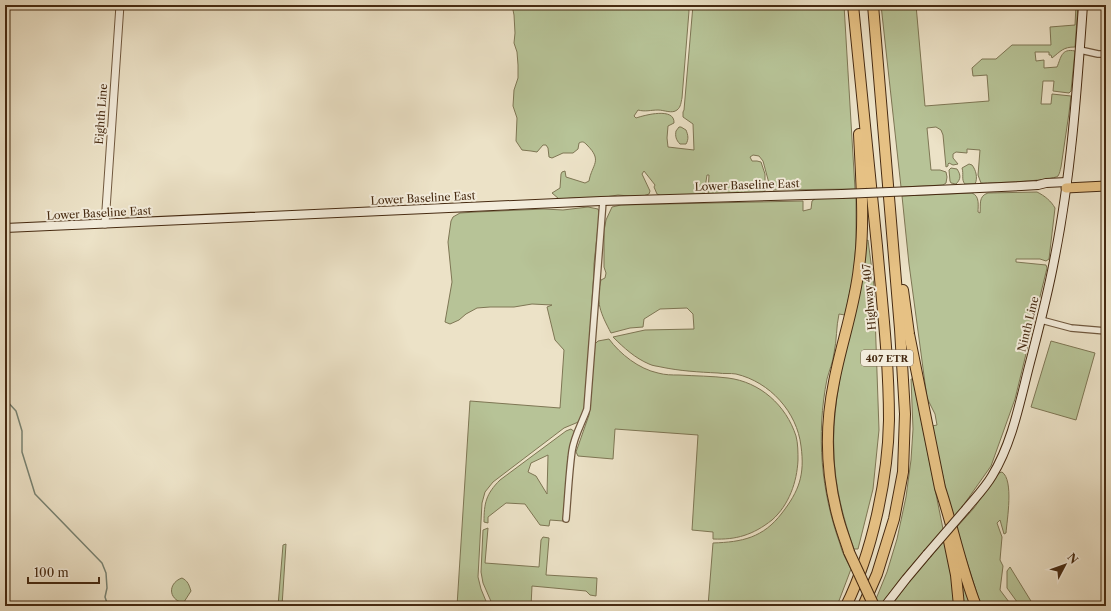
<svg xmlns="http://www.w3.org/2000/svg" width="1111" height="611" font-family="'Libre Caslon Text',serif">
	<rect width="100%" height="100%" fill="#ece2c7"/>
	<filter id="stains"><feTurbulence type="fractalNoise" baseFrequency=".005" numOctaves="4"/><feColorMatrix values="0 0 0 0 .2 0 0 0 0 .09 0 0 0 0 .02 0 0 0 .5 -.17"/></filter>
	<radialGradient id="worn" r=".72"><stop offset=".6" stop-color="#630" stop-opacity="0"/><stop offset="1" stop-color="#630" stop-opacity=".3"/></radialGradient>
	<g fill="#b7c397" stroke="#7e7654" fill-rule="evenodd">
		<path d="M512,5h176l1,6 -7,87c-1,4 -1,9 -5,12 -5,4 -13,0 -19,0 -7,0 -13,2 -20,0l-4,6 2,2c9,-3 39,-11 38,5l-6,3 -1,12 1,9 26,3 -1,-26 -10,-7v-5l1,-2 9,-105h151l11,184 -82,1 -3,-3 -7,-26 -4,-5 -6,-1 -3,2 2,4h5l4,1 4,12v17l-2,1 -54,2 -1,-2 1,-17h-2l-3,19 -42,2 -5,-2 -3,-7 1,-2 -11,-14 -2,3 8,17 -1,3 -9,3 -22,-2 -19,3 -5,3 -19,-3 -16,1 -7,-6 8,-5 1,-14 1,-2 3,-1 1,6 19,6 4,-2c3,-17 14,-20 -2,-36 -3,-3 -4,-4 -8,-2l-1,6 -5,4h-10l-11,5 -3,-1 -1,-9 -2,-3h-3l-6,7 -6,-1 -9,-1 -6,-9 1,-23 -4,-12 1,-16 4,-12v-13l-1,-13 -3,-9 1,-10 -1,-18z"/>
		<path d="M881,5h35l9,101 64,-5 -2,-26 -14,1 -1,-8 10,-9h14l16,-14h39l-1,-18 25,-2 1,-20h2l-3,42c-12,0 -14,4 -23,11l-1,-3h-2v-3h-14l1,9 8,-1v8l13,-1c4,-9 4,-19 18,-16l-4,40 -2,2 -16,-2 1,-10h-11l-2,23h10l1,-10 19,2 -2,17 -8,54c-1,3 -1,6 -3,9 -6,5 -65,7 -77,7l-3,-8 2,-25 -13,-1v4l-11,-1 -3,2v4l5,6 -5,1 -4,-2 -1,1v2l-2,1 -3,-32 -2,-5 -5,-3 -9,1 4,42h9l6,2 1,5 -1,6 -3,2 -42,2z"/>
		<path d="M679,127h2l5,3c2,5 3,9 0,14h-6c-4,-4 -5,-8 -4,-13z"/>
		<path d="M969,164l3,1c4,5 6,13 3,19h-10c-4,-4 -1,-10 -3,-16z"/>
		<path d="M951,168l6,1c4,6 4,10 -1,15l-5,-1 -1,-2 -1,-11z"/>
		<path d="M1037,192c8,4 14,9 18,16l-6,51 -3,2 -6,-2h-24v3l30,3 1,3 -32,131 -24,67 -31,44 -6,6 -7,-21 -15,-69 5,-1 -2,-11 -8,-16 -18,-134 -7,-68 70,-3c8,3 6,13 6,19l2,1c1,-8 -2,-17 8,-20z"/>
		<path d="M816,198h40v44l-2,30 -9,43 -6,-1c-3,13 -2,26 -5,39 -1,9 -5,18 -7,26 -11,56 -6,112 13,165 2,9 7,17 11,25l-14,37h-129l5,-63c29,-1 50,-5 69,-30 17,-22 23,-38 19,-67 -4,-34 -31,-64 -65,-72 -6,-1 -12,0 -18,-1 -20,-1 -38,-2 -57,-6 -4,-1 -8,-1 -12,-3 -14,-6 -25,-16 -36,-27l32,-7 49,-1 -1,-15 -6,-6 -27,1 -16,10 -1,8 -13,1 -19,5c-10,-19 -16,-31 -10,-53l4,-2 1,-5 -2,-6v-36l2,-11 6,-13 9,-2 182,-4v10l8,-2 1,-8z"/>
		<polygon points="588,207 598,209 599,212 599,218 594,264 594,271 586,392 584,414 580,421 576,423 564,428 493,482 485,492 482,503 478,577 481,589 488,606 457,606 470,401 560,408 564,350 555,340 547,307 552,305 532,304 514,307 490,307 477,308 466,314 459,320 450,324 445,322 452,282 448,242 451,221 453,217 460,213 476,212 544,209 563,210"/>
		<path d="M868,240l6,46 5,144 -6,59 -15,60h-4c-11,-31 -19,-62 -20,-95 -2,-36 5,-73 12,-108 6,-35 13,-70 20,-105z"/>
		<path d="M609,339c11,15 30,30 49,34 7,2 14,2 21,2 16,1 33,1 49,3 32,4 58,27 68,58 2,7 2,17 2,24 -1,22 -9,45 -26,60 -19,15 -36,20 -59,19v-7l-21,-2 6,-95 -83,-6 -2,30 -35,-3 -2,-4 13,-37 6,-71 3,-3z"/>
		<polygon points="1051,341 1095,353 1076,420 1031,407"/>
		<polygon points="911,379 913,379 943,529 900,579 880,606 876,599 887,572 897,539 906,497 911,460 913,429"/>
		<path d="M571,429l5,4 -6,23h-2l-5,65 -13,-1 -1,6 -9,-1 -15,-21 -19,-1 -18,14v6l-4,-1c0,-19 2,-28 16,-42l66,-49zM548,455l-1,39 -11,-18 -8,-4 3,-9z"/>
		<path d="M1002,472c12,8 5,48 4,61l-2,1 -4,-14 -3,3 5,14 -2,23 3,6 -3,24 12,16h-31l-25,-78 18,-20 25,-35z"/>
		<polygon points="488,528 485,563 539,567 541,540 543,537 549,538 546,575 597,578 596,596 590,595 586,591 532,586 531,606 493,606 483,583 481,572 483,530"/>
		<polygon points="945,540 952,579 955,606 891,606 910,581"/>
		<polygon points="286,544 282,606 278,606 283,545"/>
		<polygon points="1010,567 1034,606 1020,606 1007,588 1007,571"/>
		<polygon points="963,577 973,606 964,606 960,578"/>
		<path d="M182,578c6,3 7,7 9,13l-7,11h-4c-13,-6 -10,-20 2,-24z"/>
	</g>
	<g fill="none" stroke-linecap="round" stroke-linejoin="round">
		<polyline stroke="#788373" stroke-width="1.5" points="5,399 16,411 22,431 22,452 35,494 102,563 106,573 107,588 105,597 108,606"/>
		<defs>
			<g id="minor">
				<polyline points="1080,50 1098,54 1106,54"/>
				<polyline points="1041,320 1071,328 1106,331"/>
				<path d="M566,519c2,-23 3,-46 6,-68 2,-15 10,-28 15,-42l16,-208"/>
			</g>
			<polyline id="tertiary" points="105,224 120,5"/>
			<g id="secondary">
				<polyline points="913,191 1021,186 1038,185 1046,183 1067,182"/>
				<polyline points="5,228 601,201 842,194"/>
				<path d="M966,509c9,-11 19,-21 26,-33 22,-36 29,-81 40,-121 8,-31 16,-62 22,-94 17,-84 23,-171 29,-256"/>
				<polyline points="885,606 906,579 927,554"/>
			</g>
			<polyline id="primary" points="1066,188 1106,186"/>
			<g id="motorway">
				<path d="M903,290l6,44 31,154c13,39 21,80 36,118"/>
				<polyline points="949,541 956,575 959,606"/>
				<path d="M849,552c-4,-13 -9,-25 -12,-38 -11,-43 -12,-88 -3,-132 7,-38 21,-76 25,-115 6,-42 2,-90 0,-133"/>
				<path d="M846,606c26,-53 42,-127 43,-186 0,-59 -7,-117 -12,-174 -8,-81 -16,-161 -24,-241"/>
				<polyline points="863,606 877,574 894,519 903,472 905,414 900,329 873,5"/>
			</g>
		</defs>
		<use href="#minor" stroke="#70583e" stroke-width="8"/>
		<use href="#tertiary" stroke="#70583e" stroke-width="9"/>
		<use href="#secondary" stroke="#462a11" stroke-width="10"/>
		<use href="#primary" stroke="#462a11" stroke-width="11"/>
		<use href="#motorway" stroke="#462a11" stroke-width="12"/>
		<use href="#minor" stroke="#f3ecdb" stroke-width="5.5"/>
		<use href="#tertiary" stroke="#f3ecdb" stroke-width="7"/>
		<use href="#secondary" stroke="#f3ecdb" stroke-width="8"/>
		<use href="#primary" stroke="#e6c184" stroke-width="9"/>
		<use href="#motorway" stroke="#e6c184" stroke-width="10"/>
		<defs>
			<g id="secondary-bridge">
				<polyline points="842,194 913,191"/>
				<polyline points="927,554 966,509"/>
			</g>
			<polyline id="motorway-bridge" points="849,552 874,606"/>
		</defs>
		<use href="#secondary-bridge" stroke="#462a11" stroke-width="10" stroke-linecap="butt"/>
		<use href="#motorway-bridge" stroke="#462a11" stroke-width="12" stroke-linecap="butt"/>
		<use href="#secondary-bridge" stroke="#f3ecdb" stroke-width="8"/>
		<use href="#motorway-bridge" stroke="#e6c184" stroke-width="10"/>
	</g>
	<g text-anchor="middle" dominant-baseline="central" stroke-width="4" stroke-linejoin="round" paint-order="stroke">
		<rect fill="#f3ecdb" stroke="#7a644e" stroke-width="1" x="861" y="350" width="52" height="16" rx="3"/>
		<g font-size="10" font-weight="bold" fill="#462a11">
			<text x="887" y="358">407 ETR</text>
		</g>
		<g font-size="11" fill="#462a11" stroke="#f3ecdb">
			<text transform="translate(101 114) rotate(-86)">Eighth Line</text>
			<text transform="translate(747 185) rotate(-2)">Lower Baseline East</text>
			<text transform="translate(423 198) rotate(-3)">Lower Baseline East</text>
			<text transform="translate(99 213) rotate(-3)">Lower Baseline East</text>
			<text transform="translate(869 297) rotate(-95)">Highway 407</text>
			<text transform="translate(1028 324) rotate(-76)">Ninth Line</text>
		</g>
	</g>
	<rect width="1111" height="611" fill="none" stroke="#ece2c7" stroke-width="20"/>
	<rect x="6" y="6" width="1099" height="599" fill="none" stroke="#462a11" stroke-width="2"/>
	<rect x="10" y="10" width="1091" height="591" fill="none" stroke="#462a11"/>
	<g transform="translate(1065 565) rotate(49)" stroke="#f3ecdb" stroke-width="3" paint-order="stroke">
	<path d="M0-3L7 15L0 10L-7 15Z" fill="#462a11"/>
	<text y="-6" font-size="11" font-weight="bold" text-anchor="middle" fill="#462a11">N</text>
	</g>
	<path d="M28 577v6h71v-6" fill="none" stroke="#462a11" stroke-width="2"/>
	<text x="34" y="577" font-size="12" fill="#462a11" stroke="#f3ecdb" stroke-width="3" paint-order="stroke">100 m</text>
	<rect width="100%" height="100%" filter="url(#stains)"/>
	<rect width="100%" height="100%" fill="url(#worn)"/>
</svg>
